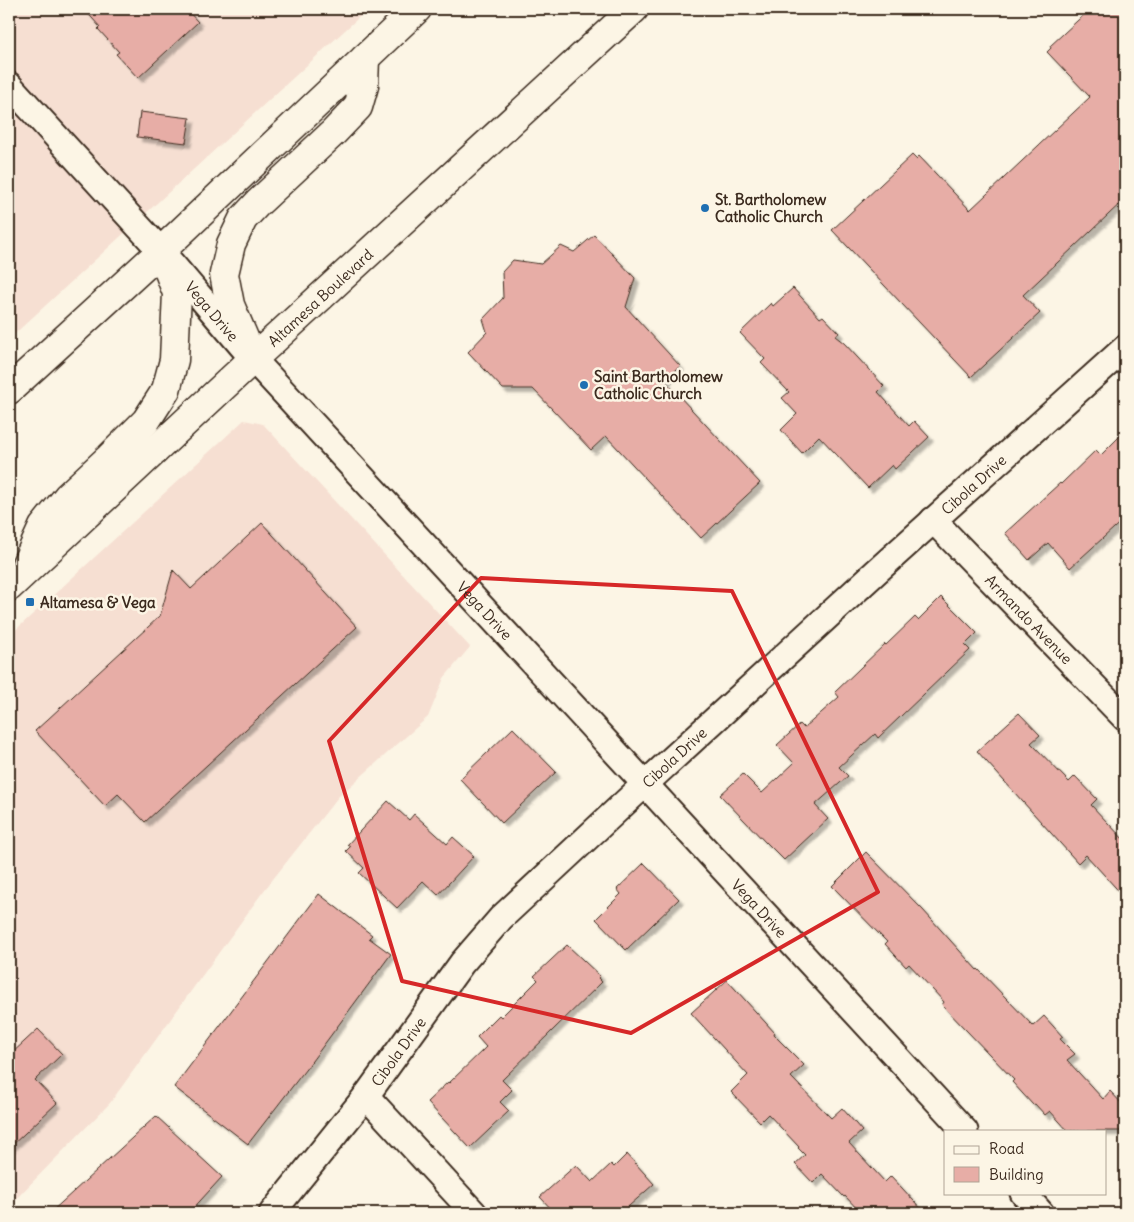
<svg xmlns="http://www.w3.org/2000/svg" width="1134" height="1222" font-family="Delius,sans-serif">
	<defs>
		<filter id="shadow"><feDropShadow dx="4.5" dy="4.5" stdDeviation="1" flood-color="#0004"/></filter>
	</defs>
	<rect width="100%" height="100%" fill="#fcf5e5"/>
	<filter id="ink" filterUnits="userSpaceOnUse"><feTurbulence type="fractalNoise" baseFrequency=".02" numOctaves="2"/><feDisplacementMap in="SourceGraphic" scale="10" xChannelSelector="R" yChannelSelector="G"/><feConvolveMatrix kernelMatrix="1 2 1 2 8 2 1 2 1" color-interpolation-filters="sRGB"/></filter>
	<g filter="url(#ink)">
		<g fill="#f6dfd2">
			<polygon points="9,9 368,9 9,339"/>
			<polygon points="244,420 263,424 470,647 444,678 428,717 338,797 262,893 110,1103 9,1206 9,636"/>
		</g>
		<g fill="#e7ada6" stroke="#3b2a1e" filter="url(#shadow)">
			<polygon points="84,9 186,9 198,22 138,78 116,54 119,52 98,29 100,27"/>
			<polygon points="1090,9 1125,9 1125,199 1023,295 1040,313 971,377 832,230 912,155 916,159 919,156 970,210 1090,97 1047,52 1051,48 1050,46"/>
			<polygon points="140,112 190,118 186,143 137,137"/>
			<polygon points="594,235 635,278 626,307 680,366 665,381 760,483 701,538 606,436 591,450 533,389 503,389 468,352 487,332 483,319 503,298 502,272 513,260 541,264 561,246 574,252"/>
			<polygon points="793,288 820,318 823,316 839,333 835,336 844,343 884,386 878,392 909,426 914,421 929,437 895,469 892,465 868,488 819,436 802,453 781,430 797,414 782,398 789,392 761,363 765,359 740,333 771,303 773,306"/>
			<polygon points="1125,431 1125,518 1070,568 1048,543 1029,560 1005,533 1060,483 1061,484 1096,450 1101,455"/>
			<polygon points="262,523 357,627 145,822 118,794 105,806 35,731 160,616 173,570 191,589"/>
			<polygon points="941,597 977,633 965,645 970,650 878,738 875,734 839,767 848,776 815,805 828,819 784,860 766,842 766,843 720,795 743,774 762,793 794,763 777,745 800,724 804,728 839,697 835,692 885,644 886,645 915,617 918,620"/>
			<polygon points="1019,713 1040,735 1031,743 1069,782 1075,776 1097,799 1091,805 1125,841 1125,898 1086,855 1078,863 977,751"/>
			<polygon points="513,728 556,772 502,823 460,779"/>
			<polygon points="388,801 409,820 414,814 447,844 453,837 474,856 438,895 423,881 397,908 359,873 364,868 346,851 350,847 347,845"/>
			<polygon points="866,852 923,910 977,970 978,969 1033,1026 1044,1016 1063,1037 1060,1039 1075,1054 1067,1060 1103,1099 1110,1091 1125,1107 1125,1131 1068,1131 1050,1111 1045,1115 1035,1104 1033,1105 1012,1082 1014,1080 942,1005 944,1002 909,964 906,967 885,944 887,942 832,886"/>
			<polygon points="644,863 679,899 626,950 596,919 621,894 617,889"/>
			<polygon points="319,894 372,935 369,938 391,954 309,1065 248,1144 174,1087"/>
			<polygon points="567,945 600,976 598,978 602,982 502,1080 512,1090 500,1102 509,1111 470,1148 427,1102 448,1082 449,1083 486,1047 477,1037 499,1015 501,1017 538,980 534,976"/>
			<polygon points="727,980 775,1033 774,1035 804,1065 791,1077 831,1118 842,1108 862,1131 849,1143 885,1182 891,1176 925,1213 861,1213 845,1196 844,1197 822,1174 813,1183 795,1164 805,1155 798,1148 799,1147 768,1114 760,1122 731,1092 748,1075 691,1013"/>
			<polygon points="38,1029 62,1054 35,1080 57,1103 9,1148 9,1052 11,1054"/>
			<polygon points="156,1116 222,1177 189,1213 50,1213"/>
			<polygon points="627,1154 654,1184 621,1213 555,1213 540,1197 576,1165 592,1182 611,1164 614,1167"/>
		</g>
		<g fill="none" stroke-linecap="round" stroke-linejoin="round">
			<defs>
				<g id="street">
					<path id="s1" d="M9,85l152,166 92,108 712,772"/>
					<path id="s2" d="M933,520l192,198"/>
					<polyline points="366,1096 474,1213"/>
					<polyline points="1023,1193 1041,1213"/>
					<path id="s3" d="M272,1213l94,-117 96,-133 39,-45 144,-134 232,-213 248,-223"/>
				</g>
				<g id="secondary">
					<polyline points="253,359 230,305 224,274 231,244 243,219 258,203 334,132 358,107 364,86 365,58"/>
					<polyline points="9,390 161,251 417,9"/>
					<polyline points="26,564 43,527 68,496 110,457 146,421 166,390 174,360 177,293 161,251"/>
					<path id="s4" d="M9,587l244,-228 381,-350"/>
				</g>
			</defs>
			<use href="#street" stroke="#3b2a1e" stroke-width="29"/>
			<use href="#secondary" stroke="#3b2a1e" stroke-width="31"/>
			<use href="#street" stroke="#fcf5e5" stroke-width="25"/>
			<use href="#secondary" stroke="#fcf5e5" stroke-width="28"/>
		</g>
	</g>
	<path fill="none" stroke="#d62828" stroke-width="4" stroke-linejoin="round" d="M481,578l251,13 146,301 -247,141 -229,-52 -73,-240z"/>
	<g fill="#1f6fb2" stroke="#fcf5e5" stroke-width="2">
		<circle cx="705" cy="208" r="5"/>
		<circle cx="584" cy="385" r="5"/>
		<rect x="25" y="597" width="10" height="10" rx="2.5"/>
	</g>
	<g text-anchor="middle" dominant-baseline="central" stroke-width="5" stroke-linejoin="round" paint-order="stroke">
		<g font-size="15" font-weight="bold" fill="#3b2a1e" stroke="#fcf5e5" text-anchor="start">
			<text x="715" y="199">St. Bartholomew<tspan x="715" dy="17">Catholic Church</tspan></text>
			<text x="594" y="376">Saint Bartholomew<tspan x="594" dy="17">Catholic Church</tspan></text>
			<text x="40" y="602">Altamesa &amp; Vega</text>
		</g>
		<g font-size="15" fill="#3b2a1e" stroke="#fcf5e5">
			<text stroke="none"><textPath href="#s4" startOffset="425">Altamesa Boulevard</textPath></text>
			<text stroke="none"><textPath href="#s1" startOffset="304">Vega Drive</textPath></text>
			<text stroke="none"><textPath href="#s3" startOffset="1015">Cibola Drive</textPath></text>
			<text stroke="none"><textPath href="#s1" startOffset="709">Vega Drive</textPath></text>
			<text stroke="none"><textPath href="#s2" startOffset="138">Armando Avenue</textPath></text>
			<text stroke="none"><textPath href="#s3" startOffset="610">Cibola Drive</textPath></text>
			<text stroke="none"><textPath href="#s1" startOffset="1114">Vega Drive</textPath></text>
			<text stroke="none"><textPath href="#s3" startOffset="205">Cibola Drive</textPath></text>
		</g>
	</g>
	<rect width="1134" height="1222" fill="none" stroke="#fcf5e5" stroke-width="30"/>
	<rect x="15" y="15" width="1104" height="1192" fill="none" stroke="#3b2a1e" stroke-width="2" filter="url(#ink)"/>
	<rect x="944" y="1130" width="162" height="65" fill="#fcf5e5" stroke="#afa495"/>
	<rect x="954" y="1146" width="25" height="8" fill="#fcf5e5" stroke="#afa495"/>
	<text x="989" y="1154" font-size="15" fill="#3b2a1e">Road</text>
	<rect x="954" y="1167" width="25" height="15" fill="#e7ada6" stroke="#afa495"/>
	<text x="989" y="1180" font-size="15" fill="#3b2a1e">Building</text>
</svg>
